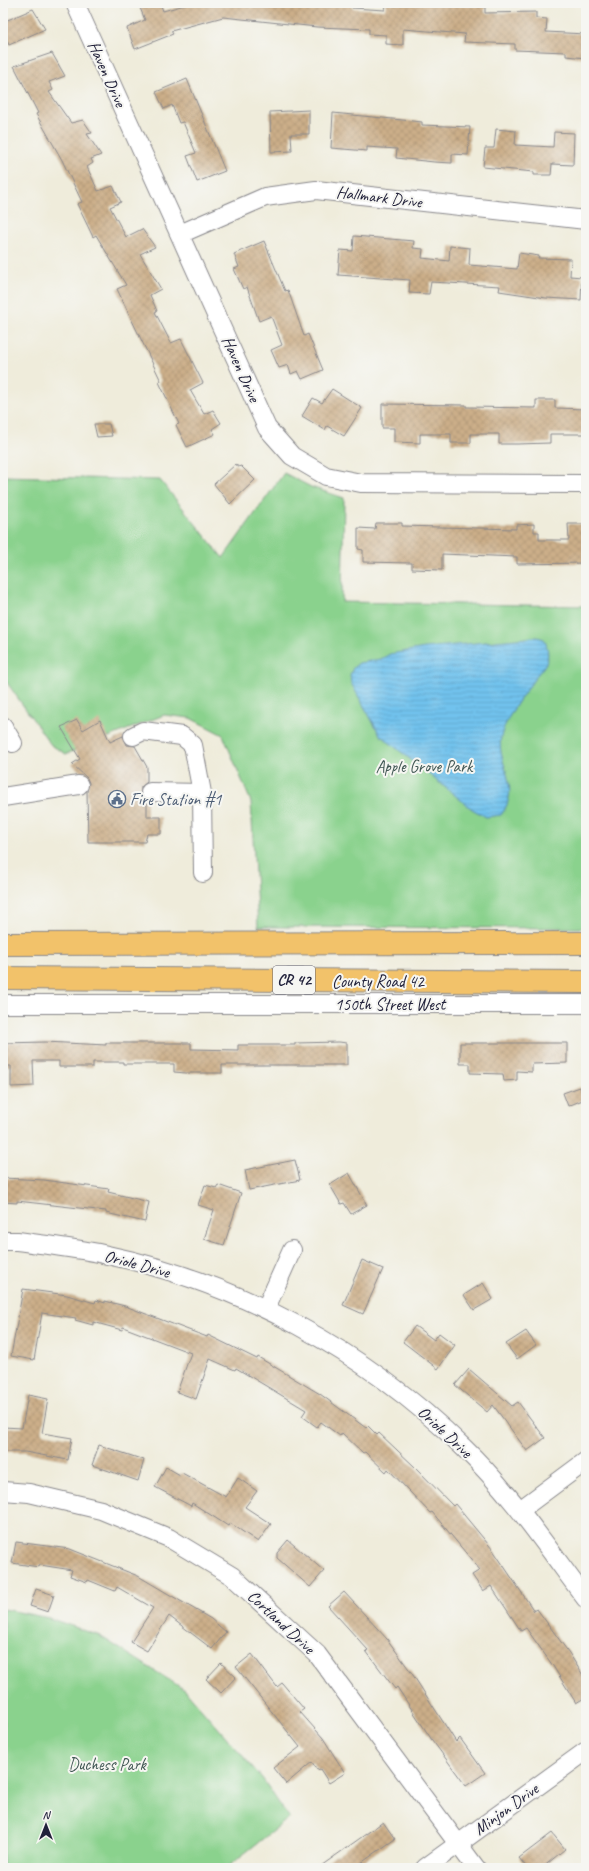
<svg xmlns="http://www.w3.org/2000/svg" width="589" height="1871" font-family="Caveat,sans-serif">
	<defs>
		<pattern id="water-rules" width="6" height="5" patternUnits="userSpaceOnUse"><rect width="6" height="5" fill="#71c2ed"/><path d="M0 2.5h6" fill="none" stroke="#62a6cc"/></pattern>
		<pattern id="building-cross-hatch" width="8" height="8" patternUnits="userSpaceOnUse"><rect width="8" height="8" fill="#ccaf89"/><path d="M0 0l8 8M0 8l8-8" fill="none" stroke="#af9677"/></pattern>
	</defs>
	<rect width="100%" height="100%" fill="#f6f6f2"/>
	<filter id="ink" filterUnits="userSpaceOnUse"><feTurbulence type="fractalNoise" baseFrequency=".025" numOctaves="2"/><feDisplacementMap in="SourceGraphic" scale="8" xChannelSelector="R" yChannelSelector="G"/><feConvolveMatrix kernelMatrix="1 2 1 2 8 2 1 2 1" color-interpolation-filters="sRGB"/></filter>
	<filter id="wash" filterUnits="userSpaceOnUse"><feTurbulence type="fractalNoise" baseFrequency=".012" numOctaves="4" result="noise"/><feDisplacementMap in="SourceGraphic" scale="16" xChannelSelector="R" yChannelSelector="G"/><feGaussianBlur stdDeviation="0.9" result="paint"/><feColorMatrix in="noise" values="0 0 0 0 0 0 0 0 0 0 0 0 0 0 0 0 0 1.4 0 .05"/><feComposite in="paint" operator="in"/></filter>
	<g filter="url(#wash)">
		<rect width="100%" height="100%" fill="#efecdb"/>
		<g fill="#8ad28d" stroke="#567a64">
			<polygon points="284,473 311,487 344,498 342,602 586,606 586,928 258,927 251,802 223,735 190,718 164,715 66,754 51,745 3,677 3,476 160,480 223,558"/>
			<polygon points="3,1609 49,1618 100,1636 185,1690 262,1778 289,1818 226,1868 3,1868"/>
		</g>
		<path fill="url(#water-rules)" stroke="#4a7294" d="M537,637l7,2c3,6 5,14 3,21 -1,5 -7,11 -10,15 -12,18 -28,37 -35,58 -9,28 22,52 -1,82l-15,2 -14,-8 -92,-74 -29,-52 -1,-8 3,-7 6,-5 22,-4 9,-5 35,-6z"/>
		<g id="blocks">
			<g fill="url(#building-cross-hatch)">
				<polygon points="138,3 160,3 163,11 192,3 352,3 352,8 385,10 386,3 443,3 443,5 485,6 485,13 536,12 536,18 547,19 546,32 586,34 586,58 566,56 566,52 515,50 515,44 464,42 465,34 403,29 403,45 386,44 386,35 369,34 369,29 317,27 223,17 171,31 173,34 135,49 127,28 145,20"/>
				<polygon points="33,9 45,29 9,45 3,32 3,22"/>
				<polygon points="52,53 65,76 49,82 53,90 49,92 71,123 83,120 92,133 87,134 101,155 91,159 93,163 87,167 98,191 113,186 121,202 110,207 126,237 142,229 155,247 140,254 161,289 150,295 157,311 155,312 171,343 181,339 203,383 190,390 204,414 213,410 221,423 212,429 215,434 187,447 176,425 179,424 159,382 161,381 117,289 126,285 96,235 93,237 77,204 82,202 62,160 36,114 38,113 14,66"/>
				<polygon points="187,79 225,171 197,182 187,156 196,153 183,122 179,123 172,105 164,109 156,92"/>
				<polygon points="309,110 309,134 291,134 292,151 271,152 270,112"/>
				<polygon points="333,113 422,122 422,125 470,127 468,155 452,154 452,163 434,162 396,158 397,149 367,147 367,151 331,148"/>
				<polygon points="496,129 516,131 515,145 553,147 554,132 574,133 573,165 552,164 551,175 534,175 534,172 483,167 485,148 494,148"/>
				<polygon points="354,236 414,241 413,248 423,249 422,258 449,261 450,246 470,248 469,265 517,269 519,253 539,256 538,258 571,259 570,276 582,277 581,300 546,298 499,291 500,286 431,282 429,294 409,293 410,280 338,275 340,250 353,251"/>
				<polygon points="264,241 285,291 288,290 304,336 308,334 323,370 302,379 298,371 291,374 288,365 279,368 271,350 282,345 271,316 259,321 247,287 243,289 234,269 239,267 234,254"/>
				<polygon points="332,389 362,408 344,436 327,426 325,430 302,416 313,398 322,403"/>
				<polygon points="536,400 555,400 555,408 586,409 586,434 550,434 550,443 517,444 499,444 499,434 471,434 471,443 451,443 451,434 420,434 420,443 394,442 394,428 382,428 382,404 466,405 466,407 536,408"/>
				<polygon points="94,424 109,424 112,436 97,437"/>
				<polygon points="236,464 238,467 241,466 255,480 230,504 214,484"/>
				<polygon points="376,523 402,523 402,526 516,529 516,525 534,524 534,532 539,532 539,540 569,540 568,524 586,524 586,563 517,564 517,557 442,554 442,570 412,569 412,563 363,562 363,550 358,549 358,528 375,529"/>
				<polygon points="77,720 83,730 100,720 110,742 123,736 127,745 135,746 147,767 147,782 141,787 141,797 147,802 147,817 161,817 161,834 147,834 145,842 88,842 87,791 89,783 87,778 72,764 80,759 61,727"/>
				<polygon points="45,1042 106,1045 106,1043 191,1043 191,1049 238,1050 238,1045 295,1045 295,1043 339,1042 347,1043 347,1065 222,1065 222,1073 186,1073 174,1072 174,1064 123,1064 123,1062 93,1062 93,1067 59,1067 59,1061 33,1061 34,1086 11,1087 11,1066 3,1066 3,1043"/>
				<polygon points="460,1043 567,1043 567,1063 532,1064 532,1072 517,1071 517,1080 504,1081 503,1074 470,1073 470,1064 460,1064"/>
				<polygon points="580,1087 585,1099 568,1106 563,1093"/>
				<polygon points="295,1160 300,1180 249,1190 245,1170"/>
				<polygon points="349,1173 367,1205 351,1214 344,1203 341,1204 330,1185"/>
				<polygon points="3,1178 44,1180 109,1189 108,1192 149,1202 145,1222 106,1213 106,1211 17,1201 17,1203 3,1202"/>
				<polygon points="205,1185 216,1188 218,1185 241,1193 224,1245 204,1239 214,1210 198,1205"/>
				<polygon points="362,1260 383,1269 363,1314 343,1305"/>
				<polygon points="483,1283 493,1299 474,1310 464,1295"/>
				<polygon points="23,1289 67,1295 95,1303 96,1300 105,1303 105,1301 125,1306 207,1337 208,1335 257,1359 258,1357 320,1394 366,1428 368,1426 377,1435 379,1433 415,1467 453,1506 455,1504 493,1550 534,1611 537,1609 569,1653 586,1680 586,1697 576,1703 553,1666 526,1628 521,1631 491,1586 483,1591 472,1575 480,1570 432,1512 430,1513 388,1469 386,1472 365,1452 363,1453 342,1433 340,1436 321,1422 317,1427 302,1416 306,1410 236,1368 235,1370 210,1359 196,1399 177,1392 191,1353 123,1327 122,1330 93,1322 93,1325 75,1320 76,1318 42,1313 34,1360 11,1356"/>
				<polygon points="415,1326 434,1340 439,1333 455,1345 438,1369 403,1342"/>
				<polygon points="526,1331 536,1345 517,1359 506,1344"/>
				<polygon points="469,1369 512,1406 518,1402 545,1438 527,1451 493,1405 487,1412 455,1385"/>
				<polygon points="28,1395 48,1399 42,1433 72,1438 68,1460 25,1452 3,1452 3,1427 22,1428"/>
				<polygon points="99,1445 144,1460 138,1481 92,1465"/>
				<polygon points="166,1467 180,1475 182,1473 226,1497 238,1478 257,1491 245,1507 271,1524 258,1542 230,1523 228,1526 192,1503 191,1506 155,1487"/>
				<polygon points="288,1540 324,1571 310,1587 277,1558 277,1553"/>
				<polygon points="16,1542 70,1549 138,1576 211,1619 226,1632 212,1649 169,1616 147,1651 131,1642 153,1608 117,1587 115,1591 88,1580 87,1582 70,1576 72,1570 40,1565 39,1567 12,1563"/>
				<polygon points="36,1589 54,1595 48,1612 30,1606"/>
				<polygon points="344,1592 387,1639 411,1672 456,1742 460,1738 485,1773 466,1786 432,1740 397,1687 395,1689 366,1651 368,1650 328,1606"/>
				<polygon points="252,1654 277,1687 282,1683 304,1709 300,1712 323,1738 345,1773 329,1783 320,1769 317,1770 312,1762 286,1784 273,1768 300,1747 236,1667"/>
				<polygon points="221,1663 236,1677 221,1693 206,1679"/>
				<polygon points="383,1822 395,1839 354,1868 318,1868"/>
				<polygon points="552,1833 565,1849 542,1868 527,1868 519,1858"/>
			</g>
		</g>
	</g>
	<g filter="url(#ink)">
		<use href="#blocks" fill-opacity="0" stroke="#88878b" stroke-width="1"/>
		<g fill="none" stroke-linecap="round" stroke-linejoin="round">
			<defs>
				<g id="minor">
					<polyline points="75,3 267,428 292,456 326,476 361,483 586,484"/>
					<polyline points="180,234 265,197 316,190 586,220"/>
					<polyline points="3,726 13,743"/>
					<polyline points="133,736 143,731 182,736 193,745 202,793"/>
					<polyline points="150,792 202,793 203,873"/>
					<polyline points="3,797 79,785"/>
					<polyline points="3,1004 586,1004"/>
					<path d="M3,1241h14c28,4 58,7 86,13 135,28 262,97 360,193 47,45 84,100 123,152"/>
					<polyline points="266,1308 292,1250"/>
					<polyline points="3,1491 29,1493 101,1510 169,1538 232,1576 317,1654 476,1868"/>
					<polyline points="520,1510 586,1461"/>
					<polyline points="425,1868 586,1751"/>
				</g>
				<g id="highway">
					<polyline points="3,944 586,943"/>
					<polyline points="3,978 586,982"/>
				</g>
			</defs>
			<use href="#minor" stroke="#88878b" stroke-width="20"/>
			<use href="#highway" stroke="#88878b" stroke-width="24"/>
			<use href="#minor" stroke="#fff" stroke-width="18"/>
			<use href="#highway" stroke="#f2c26a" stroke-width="22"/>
		</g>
	</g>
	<defs>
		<symbol id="civic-ring" viewBox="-11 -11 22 22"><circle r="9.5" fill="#f6f6f2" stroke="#5c6f8a" stroke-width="1.5"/><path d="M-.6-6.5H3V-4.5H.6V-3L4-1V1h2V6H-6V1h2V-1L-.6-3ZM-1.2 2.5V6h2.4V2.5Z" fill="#5c6f8a"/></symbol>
	</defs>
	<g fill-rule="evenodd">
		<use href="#civic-ring" x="107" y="789" width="20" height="20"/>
	</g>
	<g text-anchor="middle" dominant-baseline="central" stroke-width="4" stroke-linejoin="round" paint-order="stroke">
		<rect fill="#f6f6f2" stroke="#626272" stroke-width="1" x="273" y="966" width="42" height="28" rx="3"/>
		<g font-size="16" font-weight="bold" fill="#22223b">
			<text x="294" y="980">CR 42</text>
		</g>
		<g font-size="17" fill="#22223b" stroke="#f6f6f2">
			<text transform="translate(107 74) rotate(66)">Haven Drive</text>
			<text transform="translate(379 197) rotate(7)">Hallmark Drive</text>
			<text transform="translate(241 369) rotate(66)">Haven Drive</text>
			<text x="378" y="981">County Road 42</text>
			<text x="390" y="1004">150th Street West</text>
			<text transform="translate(137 1264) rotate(15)">Oriole Drive</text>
			<text transform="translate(445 1432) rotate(43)">Oriole Drive</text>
			<text transform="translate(281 1622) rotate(43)">Cortland Drive</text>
			<text transform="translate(506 1809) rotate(-36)">Minjon Drive</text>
		</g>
		<g font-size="17" fill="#415754" stroke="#f6f6f2">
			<text x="424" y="766">Apple Grove Park</text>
			<text x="107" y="1764">Duchess Park</text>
		</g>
		<g font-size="17" fill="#4e5e75" stroke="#f6f6f2" text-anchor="start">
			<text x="130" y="799">Fire Station #1</text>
		</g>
	</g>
	<rect width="589" height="1871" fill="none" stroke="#f6f6f2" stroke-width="16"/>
	<g transform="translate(46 1825)" stroke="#f6f6f2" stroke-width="3" paint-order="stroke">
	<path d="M0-3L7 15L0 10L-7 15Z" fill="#22223b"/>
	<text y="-6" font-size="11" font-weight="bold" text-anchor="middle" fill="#22223b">N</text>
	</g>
</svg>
